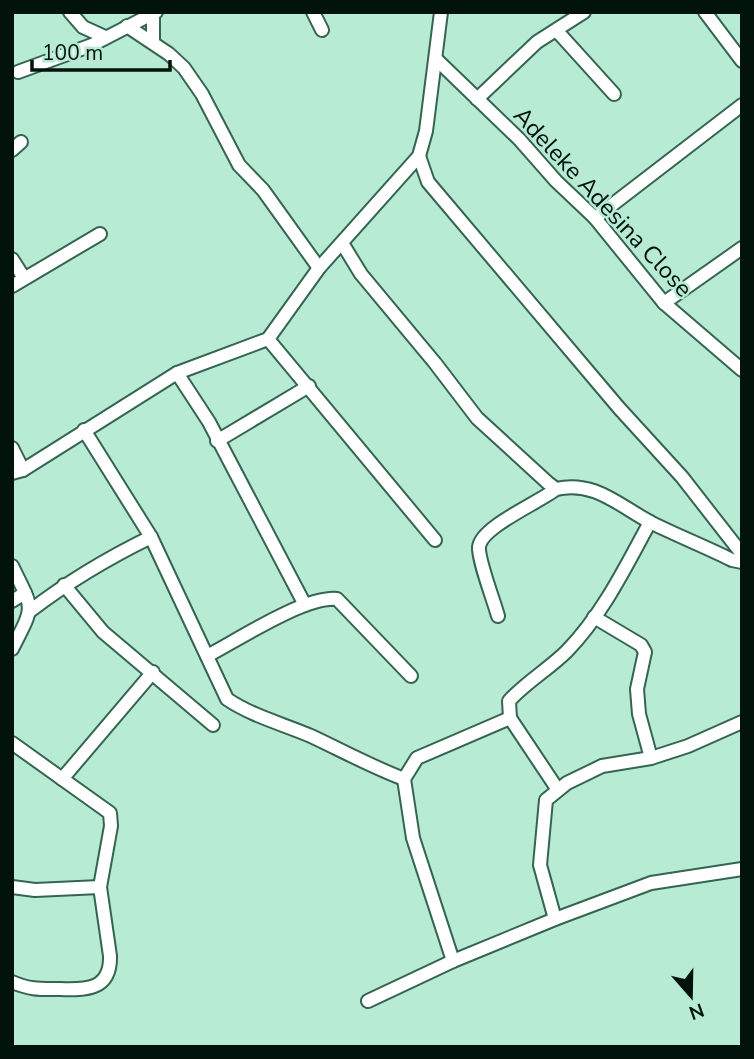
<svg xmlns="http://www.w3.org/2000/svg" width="754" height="1059" font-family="'Nunito Sans',sans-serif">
	<rect width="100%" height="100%" fill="#b8ebd4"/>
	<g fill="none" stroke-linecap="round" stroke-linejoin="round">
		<defs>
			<g id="minor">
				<polyline points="70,12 83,27 105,37"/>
				<polyline points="313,12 322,30"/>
				<polyline points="705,12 742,61"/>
				<polyline points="153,14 153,42"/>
				<polyline points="127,26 169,54 184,68 202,94 239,165 263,190 319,268"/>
				<polyline points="557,31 614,94"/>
				<polyline points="436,59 519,139 556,181 595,218 664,303 742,370"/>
				<polyline points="18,72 92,45 156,12"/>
				<polyline points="477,99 537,42 584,12"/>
				<polyline points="12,150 21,142"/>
				<polyline points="419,156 428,182 619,408 682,477 742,554"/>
				<polyline points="595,218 742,105"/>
				<path d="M342,243l19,31 74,89 42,55 71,65 8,6c39,-9 63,17 96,34 26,13 54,24 80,37l10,2"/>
				<polyline points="12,259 24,278"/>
				<polyline points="12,286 100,234"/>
				<polyline points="664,303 742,248"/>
				<polyline points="268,339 435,540"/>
				<polyline points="177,373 209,422 305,605"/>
				<path d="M84,430l67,107 76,162c25,17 56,25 84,37 32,15 59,30 93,43"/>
				<polyline points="217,441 309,386"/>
				<polyline points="12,448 23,470"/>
				<polyline points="12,473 23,470 177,373 268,339 319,268 419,156 426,131 441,12"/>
				<path d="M12,566c22,45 23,38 0,83"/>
				<polyline points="64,585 103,632 213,725"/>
				<polyline points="12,601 25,593"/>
				<path d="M30,611c39,-30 76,-52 121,-74"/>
				<path d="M498,616c-4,-15 -20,-56 -19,-69 2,-20 59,-44 77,-58"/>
				<polyline points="594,617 641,645 645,652 637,689 639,714 651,758"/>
				<path d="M207,656c31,-16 97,-60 130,-57l74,77"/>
				<path d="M12,743l98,70 1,13 -11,61 10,69c1,34 -24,34 -50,33 -20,0 -29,1 -48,-7"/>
				<polyline points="62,779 153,672"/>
				<path d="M558,790l-48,-72 -1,-17c17,-19 40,-32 58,-50 36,-37 59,-85 83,-129"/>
				<polyline points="12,887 35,890 100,887"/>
				<polyline points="555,919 540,865 546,800 567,783 602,766 651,758 688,746 742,722"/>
				<polyline points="453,961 413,838 404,779 417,758 510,718"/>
				<polyline points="368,1001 453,961 555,919 651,883 742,869"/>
			</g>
		</defs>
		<use href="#minor" stroke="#356451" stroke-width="16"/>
		<use href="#minor" stroke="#fff" stroke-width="12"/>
	</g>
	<g text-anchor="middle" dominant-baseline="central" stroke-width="5" stroke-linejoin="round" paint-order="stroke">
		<g font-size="24" fill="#02130c" stroke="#b8ebd4">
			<text transform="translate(603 202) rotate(47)">Adeleke Adesina Close</text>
		</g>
	</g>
	<rect width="754" height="1059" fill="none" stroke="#02130c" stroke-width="28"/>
	<g transform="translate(691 996) rotate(160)" stroke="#b8ebd4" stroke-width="5" paint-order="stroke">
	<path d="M0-5L12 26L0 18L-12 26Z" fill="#02130c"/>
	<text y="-10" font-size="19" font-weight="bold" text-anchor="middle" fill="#02130c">N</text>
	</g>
	<path d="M32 60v10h138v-10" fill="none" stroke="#02130c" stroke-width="3.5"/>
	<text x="42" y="60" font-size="21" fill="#02130c" stroke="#b8ebd4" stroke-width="5" paint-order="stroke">100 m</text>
</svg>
